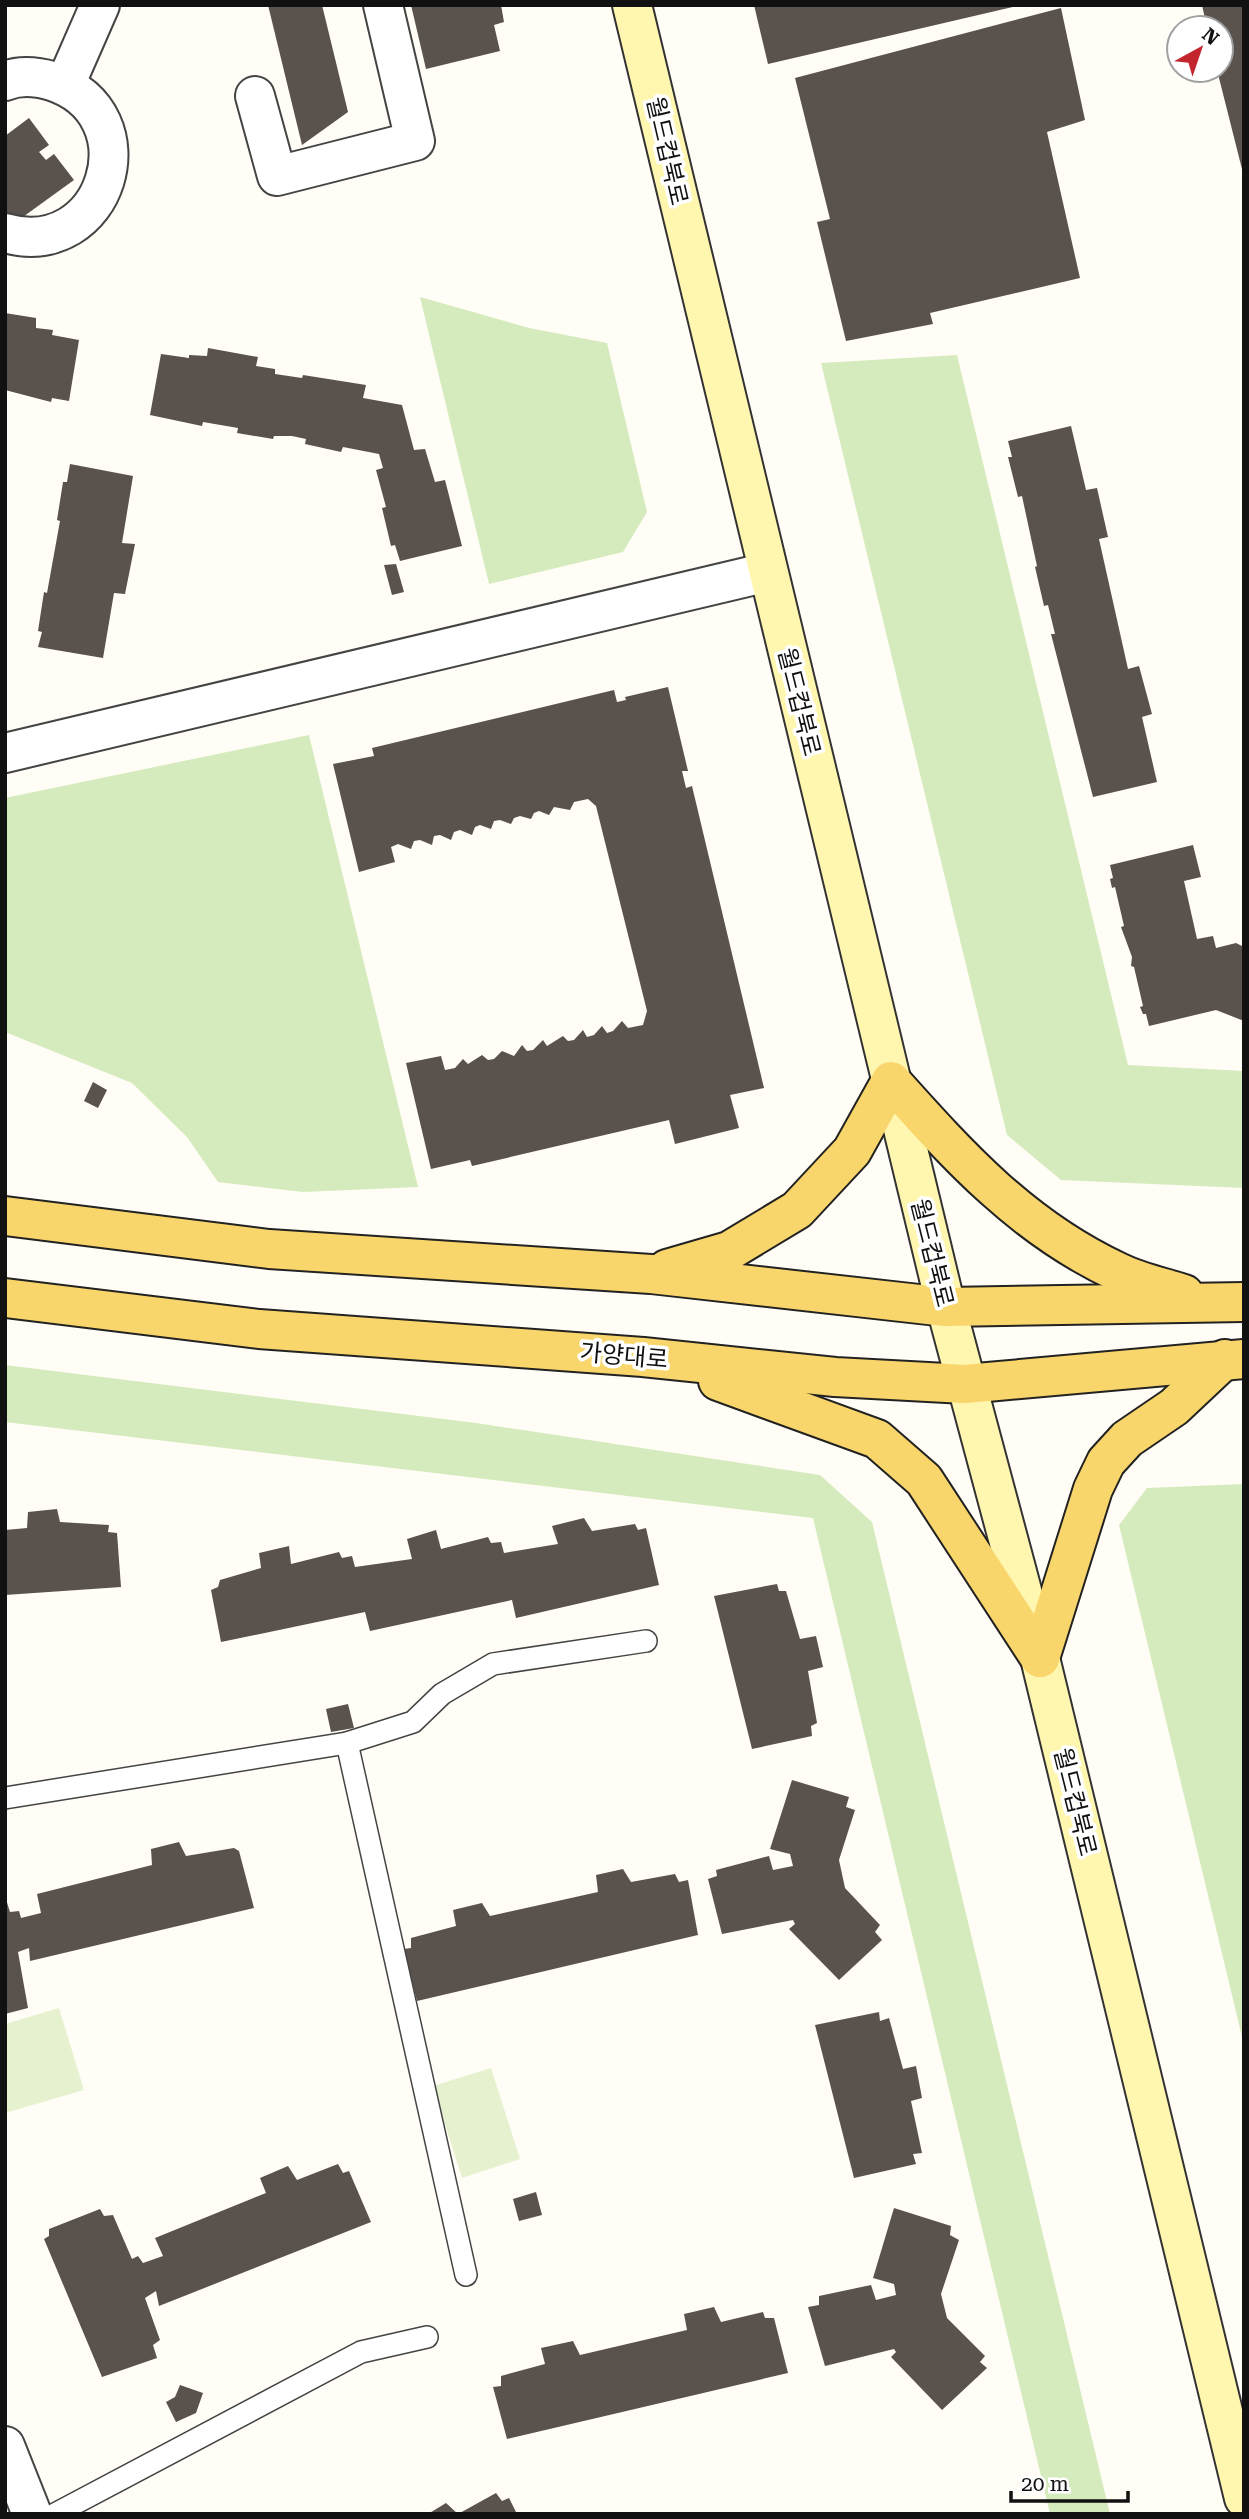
<svg xmlns="http://www.w3.org/2000/svg" width="1249" height="2519" font-family="'Roboto Serif','Noto Sans KR',serif">
	<rect width="100%" height="100%" fill="#fffdf5"/>
	<g fill="#d5ebbd">
		<polygon points="420,297 529,328 607,343 647,512 623,552 489,584"/>
		<polygon points="957,355 1128,1065 1244,1071 1244,1188 1061,1180 1007,1135 821,363"/>
		<polygon points="309,735 418,1187 303,1192 218,1182 187,1137 132,1083 5,1032 5,798"/>
		<polygon points="5,1365 476,1423 820,1475 872,1522 1110,2514 1050,2514 813,1518 5,1422"/>
		<polygon points="1244,1484 1244,2045 1119,1525 1147,1488"/>
	</g>
	<g fill="#e6f2cf">
		<polygon points="59,2008 84,2090 5,2113 5,2024"/>
		<polygon points="491,2068 520,2159 462,2178 433,2086"/>
	</g>
	<g fill="#5a524d">
		<polygon points="268,5 322,5 348,112 302,145"/>
		<polygon points="411,5 501,5 504,22 494,25 500,51 426,69"/>
		<polygon points="754,5 1017,5 1017,6 768,64"/>
		<polygon points="1202,5 1244,5 1244,177 1217,70 1221,70 1221,28 1207,28"/>
		<polygon points="1061,8 1085,120 1047,132 1080,278 930,313 933,324 846,341 817,222 830,219 795,78"/>
		<polygon points="29,118 49,145 39,152 46,160 54,154 74,180 9,227 5,223 5,136"/>
		<polygon points="5,313 36,318 36,328 53,330 52,335 79,340 69,401 52,398 51,402 5,390"/>
		<polygon points="208,348 258,357 256,366 275,369 275,374 302,378 303,375 366,385 363,398 402,405 414,450 425,449 435,482 445,480 462,546 400,561 395,545 391,546 382,508 386,507 376,470 383,468 379,454 343,447 341,452 305,444 306,439 292,436 274,436 273,439 237,433 238,428 203,422 202,426 150,415 161,354 189,358 189,355 207,356"/>
		<polygon points="1071,426 1086,490 1097,488 1108,537 1099,539 1128,669 1139,666 1152,714 1142,717 1157,782 1093,797 1051,634 1055,634 1048,605 1044,606 1035,567 1037,566 1022,496 1018,497 1008,457 1012,457 1008,441"/>
		<polygon points="70,464 133,476 122,543 135,544 125,594 114,593 103,658 38,647 42,632 38,631 44,592 47,593 60,521 57,520 63,482 67,482"/>
		<polygon points="396,564 404,592 392,595 384,565"/>
		<polygon points="668,687 688,771 682,771 686,788 692,786 764,1088 730,1095 739,1128 675,1144 669,1120 472,1166 470,1160 431,1169 406,1063 441,1056 445,1070 455,1068 463,1059 468,1064 482,1055 488,1060 494,1059 502,1051 514,1056 522,1045 527,1051 533,1050 543,1040 547,1046 563,1036 568,1041 574,1040 583,1030 587,1037 594,1035 602,1026 607,1033 613,1031 622,1021 628,1028 643,1025 647,1011 596,806 588,799 574,802 570,810 554,807 549,815 539,811 534,813 531,819 520,816 514,818 511,824 500,820 494,821 491,829 480,825 475,827 472,835 460,830 454,832 451,840 440,835 434,836 432,845 420,840 414,841 411,849 398,844 391,847 395,862 359,872 333,764 374,756 372,748 614,690 617,702 626,700 625,697"/>
		<polygon points="1193,845 1201,877 1184,881 1197,939 1213,936 1216,948 1236,943 1244,947 1244,1021 1216,1010 1149,1026 1146,1014 1143,1014 1140,1007 1143,1006 1134,967 1131,966 1132,957 1121,927 1124,926 1115,887 1112,888 1110,879 1113,878 1110,865"/>
		<polygon points="93,1082 107,1090 98,1108 84,1101"/>
		<polygon points="57,1509 60,1522 109,1525 108,1532 117,1533 121,1587 5,1595 5,1530 27,1528 28,1512"/>
		<polygon points="584,1518 592,1531 635,1524 638,1530 646,1528 659,1585 516,1618 512,1600 370,1631 365,1612 221,1642 211,1590 218,1587 220,1580 261,1568 259,1553 289,1546 291,1564 339,1552 342,1558 352,1556 355,1567 412,1559 407,1539 436,1530 441,1549 488,1537 491,1543 501,1542 504,1553 558,1544 552,1526"/>
		<polygon points="777,1584 779,1591 786,1591 800,1639 816,1636 823,1667 808,1671 817,1723 811,1726 812,1736 752,1749 714,1596"/>
		<polygon points="348,1704 354,1728 331,1732 326,1709"/>
		<polygon points="792,1780 849,1797 846,1807 855,1810 839,1860 845,1888 880,1925 875,1932 882,1940 839,1980 789,1929 795,1924 793,1920 722,1934 708,1879 717,1876 716,1870 769,1856 773,1870 793,1866 790,1854 770,1849"/>
		<polygon points="179,1842 186,1856 234,1848 239,1851 254,1908 30,1961 29,1948 18,1952 28,2008 5,2014 5,1896 10,1912 19,1911 21,1918 41,1913 37,1894 152,1865 151,1849"/>
		<polygon points="623,1869 631,1882 675,1874 679,1882 688,1880 698,1935 417,2001 404,1949 411,1948 411,1938 456,1926 453,1910 482,1903 490,1916 598,1892 596,1875"/>
		<polygon points="879,2012 880,2021 889,2018 903,2069 916,2066 922,2098 911,2101 922,2153 913,2154 916,2164 854,2178 815,2025"/>
		<polygon points="338,2164 343,2173 349,2171 371,2222 159,2306 156,2291 145,2298 160,2340 153,2345 157,2358 102,2377 44,2239 49,2236 49,2229 100,2209 104,2216 113,2215 132,2259 138,2256 143,2263 163,2256 155,2238 266,2193 260,2178 288,2166 297,2180"/>
		<polygon points="536,2192 542,2215 519,2221 513,2199"/>
		<polygon points="894,2208 951,2226 950,2235 959,2240 941,2294 947,2318 985,2356 980,2362 987,2368 942,2410 891,2357 896,2352 894,2349 825,2366 808,2307 819,2305 819,2296 871,2285 876,2300 896,2295 894,2284 873,2278"/>
		<polygon points="714,2307 721,2322 763,2312 765,2318 774,2318 788,2373 507,2439 493,2387 501,2386 501,2376 545,2364 541,2348 573,2341 580,2355 687,2330 684,2314"/>
		<polygon points="180,2385 203,2393 196,2413 176,2422 166,2402 175,2397"/>
		<polygon points="496,2493 502,2501 509,2498 517,2514 428,2514 446,2503 458,2514"/>
	</g>
	<g fill="none" stroke-linecap="round" stroke-linejoin="round">
		<defs>
			<g id="service">
				<polyline points="347,1743 466,2275"/>
				<polyline points="5,1798 347,1743 413,1722 442,1694 493,1664 646,1641"/>
				<polyline points="55,2514 361,2352 427,2337"/>
			</g>
			<g id="minor">
				<path d="M5,81c15,-6 33,-4 47,0 101,33 55,181 -47,152"/>
				<polyline points="65,85 100,5"/>
				<polyline points="255,96 277,176 415,141 383,5"/>
				<polyline points="5,753 768,572"/>
				<polyline points="5,2446 32,2514"/>
			</g>
			<polyline id="secondary" points="632,5 946,1307 1040,1658 1244,2498"/>
			<g id="primary">
				<polyline points="5,1216 269,1249 651,1274 946,1307 1244,1302"/>
				<path d="M667,1269l62,-18 68,-41 55,-59 39,-70c68,76 132,147 227,191 20,10 44,15 66,22"/>
				<polyline points="5,1298 259,1329 643,1357 835,1377 965,1384 1244,1359"/>
				<polyline points="718,1381 877,1439 924,1480 1040,1658"/>
				<polyline points="1040,1658 1093,1489 1106,1462 1127,1439 1174,1407 1225,1359"/>
			</g>
		</defs>
		<use href="#service" stroke="#444" stroke-width="24"/>
		<use href="#minor" stroke="#444" stroke-width="42"/>
		<use href="#secondary" stroke="#333" stroke-width="42"/>
		<use href="#primary" stroke="#222" stroke-width="42"/>
		<use href="#service" stroke="#fff" stroke-width="21"/>
		<use href="#minor" stroke="#fff" stroke-width="38"/>
		<use href="#secondary" stroke="#fff6b0" stroke-width="38"/>
		<use href="#primary" stroke="#f9d66b" stroke-width="38"/>
	</g>
	<g text-anchor="middle" dominant-baseline="central" stroke-width="7" stroke-linejoin="round" paint-order="stroke">
		<g font-size="24" fill="#111" stroke="#fff">
			<text transform="translate(667 151) rotate(77)">월드컵북로</text>
			<text transform="translate(799 702) rotate(76)">월드컵북로</text>
			<text transform="translate(932 1253) rotate(76)">월드컵북로</text>
			<text transform="translate(624 1356) rotate(5)">가양대로</text>
			<text transform="translate(1075 1802) rotate(76)">월드컵북로</text>
		</g>
	</g>
	<rect width="1249" height="2519" fill="none" stroke="#111111" stroke-width="14"/>
	<g transform="translate(1200 49) rotate(40)"><circle r="33" fill="#ffffff" stroke="#a0a0a0" stroke-width="2"/>
	<path d="M0-5L12 26L0 18L-12 26Z" fill="#c4262e"/>
	<text y="-10" font-size="19" font-weight="bold" text-anchor="middle" fill="#111111">N</text>
	</g>
	<path d="M1011 2491v10h117v-10" fill="none" stroke="#111111" stroke-width="3.5"/>
	<text x="1021" y="2491" font-size="21" fill="#111111" stroke="#ffffff" stroke-width="5" paint-order="stroke">20 m</text>
</svg>
